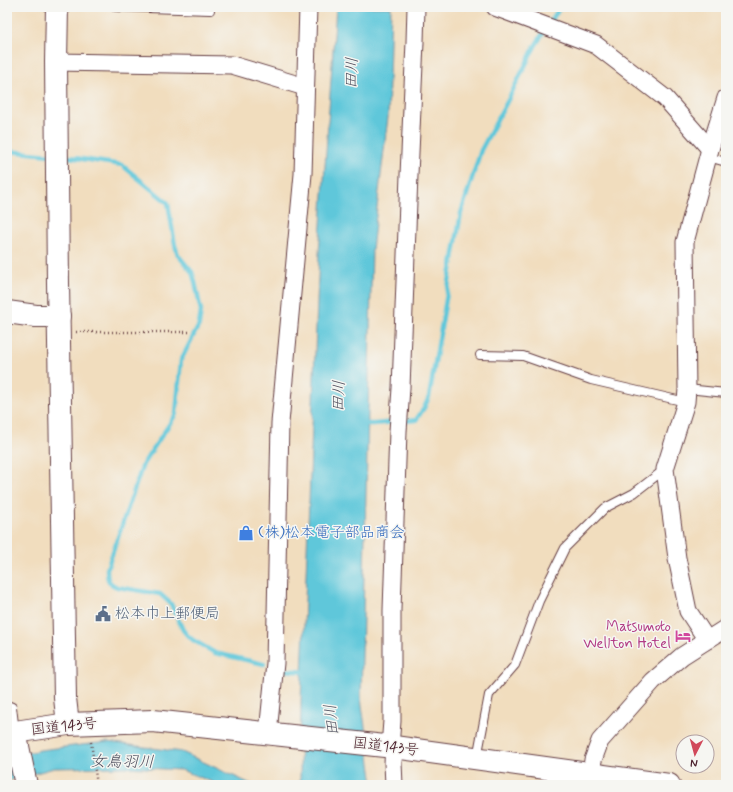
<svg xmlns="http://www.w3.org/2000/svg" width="733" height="792" font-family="Mynerve,'Klee One',sans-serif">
	<rect width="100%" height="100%" fill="#f6f6f2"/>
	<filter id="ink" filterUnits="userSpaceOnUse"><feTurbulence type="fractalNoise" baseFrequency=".025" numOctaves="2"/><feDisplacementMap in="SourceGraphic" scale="8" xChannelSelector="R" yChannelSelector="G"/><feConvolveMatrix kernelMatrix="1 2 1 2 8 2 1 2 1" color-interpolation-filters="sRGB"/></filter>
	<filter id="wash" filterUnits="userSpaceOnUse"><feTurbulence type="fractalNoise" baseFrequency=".012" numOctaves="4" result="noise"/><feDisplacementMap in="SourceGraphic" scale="16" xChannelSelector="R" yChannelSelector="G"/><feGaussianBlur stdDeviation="0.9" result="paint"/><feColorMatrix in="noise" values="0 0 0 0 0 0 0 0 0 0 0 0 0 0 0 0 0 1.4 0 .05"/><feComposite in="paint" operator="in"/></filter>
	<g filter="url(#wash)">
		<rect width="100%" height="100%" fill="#f1ddbe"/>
		<g fill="#5ec7da" stroke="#547382">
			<polygon points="336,7 391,7 388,117 372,249 361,698 373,785 300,785 301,700 319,253"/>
			<polygon points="107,742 182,752 253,785 220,785 181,770 126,767 54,768 7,781 7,758 40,750"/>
		</g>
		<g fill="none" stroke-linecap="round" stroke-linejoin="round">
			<g stroke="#5ec7da" stroke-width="4.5">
				<polyline points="549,24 560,7"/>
				<polyline points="7,151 51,155"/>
				<path d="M62,156l60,9 46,38 7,42 3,10 14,17 3,10 6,29 -2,14 -18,35 -5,54 -33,50 -36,105c0,11 1,14 10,18l43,7 11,10 12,26 5,6 5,4 22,13 49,11"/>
				<polyline points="361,424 374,424 416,420 424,408 429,397 461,213 481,150 509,98 535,46 545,30"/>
				<polyline points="284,670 306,672"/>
			</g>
		</g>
	</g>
	<g filter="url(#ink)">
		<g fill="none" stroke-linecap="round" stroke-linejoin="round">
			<defs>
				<g id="lane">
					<polyline points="116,7 210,10"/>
					<polyline points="708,157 726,162"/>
					<polyline points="480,355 523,356 591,380 686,402"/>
					<polyline points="687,389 726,393"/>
					<polyline points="7,705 12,707 15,732"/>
					<polyline points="477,758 489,695 515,665 539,601 565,548 605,508 634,493 665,469"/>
				</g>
				<g id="street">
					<polyline points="495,7 596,45 665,98 710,149"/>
					<polyline points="56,62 232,65 305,87"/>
					<polyline points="707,640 688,611 677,558 665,469 686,402 687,389 685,242 710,149 726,98"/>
					<polyline points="268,733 275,663 280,423 303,174 308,7"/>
					<polyline points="390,747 392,721 392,610 398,431 401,388 409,175 415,42 416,7"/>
					<polyline points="394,747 393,763 394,785"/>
					<polyline points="591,774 593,760 600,741 653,681 682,656 726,628"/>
				</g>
				<g id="secondary">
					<polyline points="57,7 56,62 58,283 65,698 68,724"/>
					<polyline points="7,312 36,316 59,316"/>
					<polyline points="15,732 26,785"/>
				</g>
				<polyline id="highway" points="7,735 15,732 68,724 153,721 394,747 669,785"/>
			</defs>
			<use href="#lane" stroke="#633c41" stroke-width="10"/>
			<use href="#street" stroke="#633c41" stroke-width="19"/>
			<use href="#secondary" stroke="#633c41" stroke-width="24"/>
			<use href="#highway" stroke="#633c41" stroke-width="24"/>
			<g stroke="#633c41" stroke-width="2.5" stroke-dasharray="1 3" stroke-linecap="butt">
				<polyline points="76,332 189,332"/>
				<polyline points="91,742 97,785"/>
			</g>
			<use href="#lane" stroke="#fff" stroke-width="8"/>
			<use href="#street" stroke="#fff" stroke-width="17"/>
			<use href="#secondary" stroke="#fff" stroke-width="22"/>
			<use href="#highway" stroke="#fff" stroke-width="22"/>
		</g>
	</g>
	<defs>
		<symbol id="shop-bare" viewBox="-9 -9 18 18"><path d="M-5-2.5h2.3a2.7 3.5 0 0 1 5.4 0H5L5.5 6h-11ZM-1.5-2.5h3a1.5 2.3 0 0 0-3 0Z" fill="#3f7fe0" stroke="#f6f6f2" stroke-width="2.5" paint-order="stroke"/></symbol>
		<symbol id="civic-bare" viewBox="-9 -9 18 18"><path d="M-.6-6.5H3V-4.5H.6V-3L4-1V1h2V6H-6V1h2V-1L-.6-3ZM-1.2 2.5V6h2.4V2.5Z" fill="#5c6f8a" stroke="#f6f6f2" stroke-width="2.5" paint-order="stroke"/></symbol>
		<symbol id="hotel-bare" viewBox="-9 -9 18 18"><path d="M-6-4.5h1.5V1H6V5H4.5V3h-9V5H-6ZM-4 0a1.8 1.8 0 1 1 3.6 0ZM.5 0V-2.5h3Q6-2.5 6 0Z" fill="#d1479c" stroke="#f6f6f2" stroke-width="2.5" paint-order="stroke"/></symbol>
	</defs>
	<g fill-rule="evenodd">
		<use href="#shop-bare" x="235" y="522" width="22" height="22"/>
		<use href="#civic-bare" x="92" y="603" width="22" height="22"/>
		<use href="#hotel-bare" x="672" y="625" width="22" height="22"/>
	</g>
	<g text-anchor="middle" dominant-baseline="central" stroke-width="3" stroke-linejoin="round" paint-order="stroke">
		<g font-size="15" fill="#366cbe" stroke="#f6f6f2" text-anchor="start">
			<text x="258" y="533">(株)松本電子部品商会</text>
		</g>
		<g font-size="15" fill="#4e5e75" stroke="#f6f6f2" text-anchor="start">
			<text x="115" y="614">松本巾上郵便局</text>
		</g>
		<g font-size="15" fill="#b23c85" stroke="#f6f6f2" text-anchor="end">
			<text x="671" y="627">Matsumoto<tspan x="671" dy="17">Wellton Hotel</tspan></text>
		</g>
		<g font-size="15" fill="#4a1f2b" stroke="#f6f6f2">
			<text transform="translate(64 727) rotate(-6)">国道143号</text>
			<text transform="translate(386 747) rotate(7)">国道143号</text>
		</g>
		<g font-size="16" font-style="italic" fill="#505160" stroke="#f6f6f2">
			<text transform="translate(352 73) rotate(-88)">田川</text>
			<text transform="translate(339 396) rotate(-88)">田川</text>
			<text transform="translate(332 720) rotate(-96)">田川</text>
			<text transform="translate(122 762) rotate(1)">女鳥羽川</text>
		</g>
	</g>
	<rect width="733" height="792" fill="none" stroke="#f6f6f2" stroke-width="24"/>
	<g transform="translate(695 754) rotate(186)"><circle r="19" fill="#f6f6f2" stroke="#b1a0a2"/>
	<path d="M0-3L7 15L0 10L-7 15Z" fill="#d1495b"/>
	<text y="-6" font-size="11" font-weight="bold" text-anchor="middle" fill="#4a1f2b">N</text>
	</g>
</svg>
